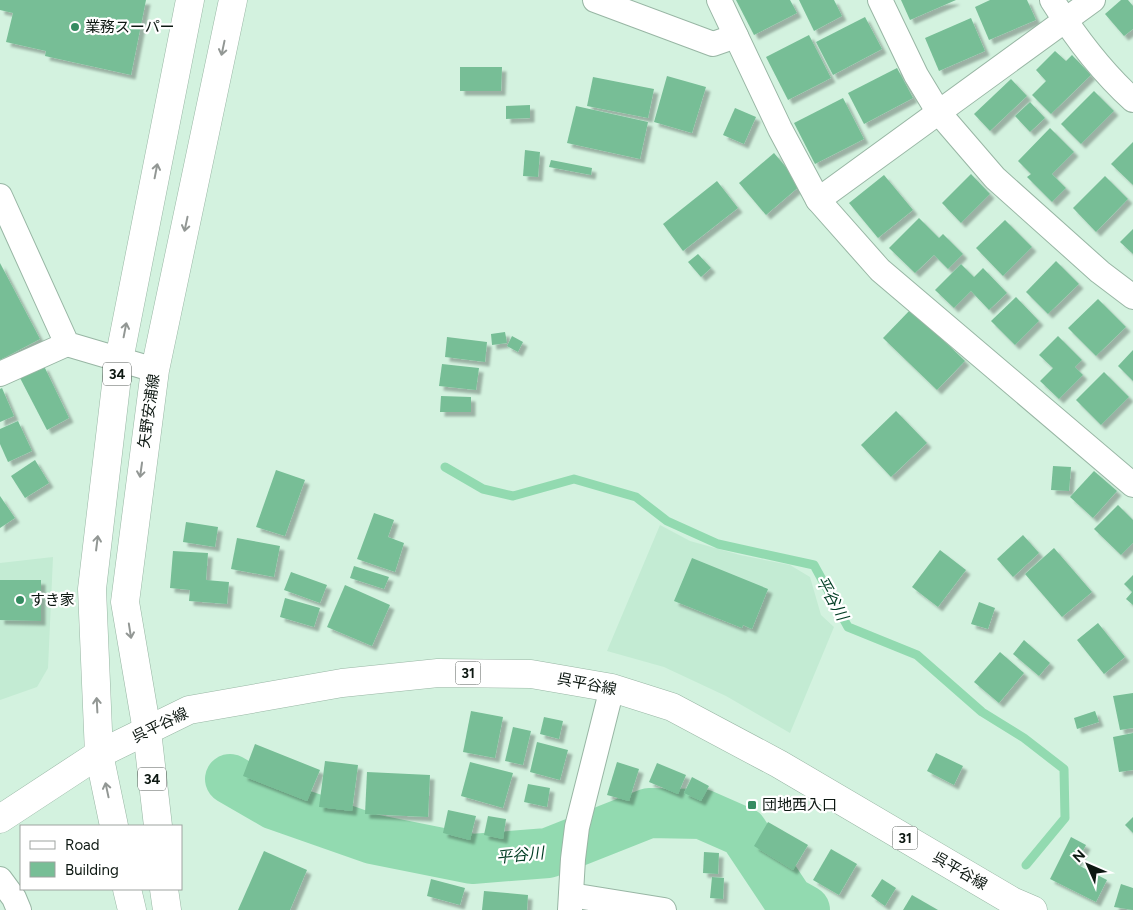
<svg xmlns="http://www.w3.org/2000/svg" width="1133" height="910" font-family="Figtree,'Noto Sans JP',sans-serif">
	<defs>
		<filter id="shadow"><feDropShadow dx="4.5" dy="4.5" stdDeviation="1" flood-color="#0004"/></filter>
	</defs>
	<rect width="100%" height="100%" fill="#d3f2df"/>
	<g fill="#c3ebd3">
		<polygon points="660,525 690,541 740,555 790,565 810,577 821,615 834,627 790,733 726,696 664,667 607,651"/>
		<polygon points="53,557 48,668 37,687 0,700 0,563"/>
	</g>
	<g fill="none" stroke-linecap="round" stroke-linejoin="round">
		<polyline stroke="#92dab0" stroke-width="9" points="445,467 483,489 513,496 574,479 636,497 667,521 718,544 814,565 848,627 917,655 982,712 1024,738 1064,769 1065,818 1026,865"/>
		<polyline stroke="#92dab0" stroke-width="50" points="230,779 275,805 372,839 472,859 548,853 649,813 702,814 743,832 789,901 805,910"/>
	</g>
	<g fill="#77be96" filter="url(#shadow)">
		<polygon points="0,0 146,0 131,75 45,56 46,51 6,42 13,13 0,10"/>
		<polygon points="736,0 790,0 797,13 754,35"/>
		<polygon points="799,0 834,0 842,16 814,31"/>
		<polygon points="901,0 956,0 910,20"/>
		<polygon points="990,0 1027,0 1036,20 989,40 975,7"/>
		<polygon points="1121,0 1128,0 1133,6 1133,29 1124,36 1105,14"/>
		<polygon points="865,17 882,49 833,75 816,42"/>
		<polygon points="971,18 985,51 939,71 925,38"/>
		<polygon points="809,35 831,78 788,100 766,57"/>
		<polygon points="1055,51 1066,61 1072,55 1091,75 1051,114 1032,95 1046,81 1036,70"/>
		<polygon points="460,67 502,67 501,91 460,91"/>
		<polygon points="897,68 913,98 864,124 848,93"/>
		<polygon points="667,76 706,87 692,133 654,122"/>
		<polygon points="593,77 654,89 648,118 587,106"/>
		<polygon points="1011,79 1027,96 990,131 974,114"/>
		<polygon points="1094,91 1114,111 1081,144 1061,124"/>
		<polygon points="843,98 864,139 815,164 794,123"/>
		<polygon points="1030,102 1045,118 1030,132 1015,116"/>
		<polygon points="530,105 530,118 506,119 506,106"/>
		<polygon points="576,106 648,122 640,159 567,143"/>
		<polygon points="735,108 756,117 744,144 723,135"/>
		<polygon points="1050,128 1074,152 1052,174 1066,188 1052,202 1027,177 1031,174 1018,161"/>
		<polygon points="1133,142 1133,185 1111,164"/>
		<polygon points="525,150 540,152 538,177 523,176"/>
		<polygon points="774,153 801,185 766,215 739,183"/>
		<polygon points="551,160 592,168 591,175 549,167"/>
		<polygon points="971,174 990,194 961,223 942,203"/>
		<polygon points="884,175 913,210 878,238 849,203"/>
		<polygon points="1105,176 1128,199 1096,232 1073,208"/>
		<polygon points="717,181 738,208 683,251 663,224"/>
		<polygon points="919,218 939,238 943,234 963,254 948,269 934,255 915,273 889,248"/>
		<polygon points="1005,220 1032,247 1003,276 976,248"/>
		<polygon points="1133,229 1133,254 1120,242"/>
		<polygon points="698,254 711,268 701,277 688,262"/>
		<polygon points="1056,261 1079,284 1048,314 1026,292"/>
		<polygon points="0,263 40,339 0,360"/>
		<polygon points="961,264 974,277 983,268 1007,293 989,310 971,291 954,308 935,290"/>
		<polygon points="1016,297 1039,321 1015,345 991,321"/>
		<polygon points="1098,299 1126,327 1096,356 1068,328"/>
		<polygon points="911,309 965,361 937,390 883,338"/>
		<polygon points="505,332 507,343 492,345 491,334"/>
		<polygon points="512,336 523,342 518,352 507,346"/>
		<polygon points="1058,336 1082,360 1075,367 1083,375 1059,399 1040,381 1053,368 1039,355"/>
		<polygon points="447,337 487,342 485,362 445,357"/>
		<polygon points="1133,350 1133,381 1118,366"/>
		<polygon points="442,364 479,368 476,390 439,386"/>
		<polygon points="44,366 69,418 47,430 20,378"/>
		<polygon points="1104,372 1129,397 1101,425 1076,400"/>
		<polygon points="2,388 14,416 0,422 0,389"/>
		<polygon points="441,396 471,397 471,412 440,412"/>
		<polygon points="896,411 927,443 891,477 861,445"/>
		<polygon points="18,421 32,451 8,462 0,444 0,429"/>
		<polygon points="35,460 49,483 25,498 11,476"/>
		<polygon points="1053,466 1071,467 1069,491 1051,490"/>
		<polygon points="276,470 305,480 285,536 256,527"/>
		<polygon points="1094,471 1117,491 1093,518 1070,497"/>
		<polygon points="0,496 15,518 0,528"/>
		<polygon points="1118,505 1133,520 1133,543 1121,555 1094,529"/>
		<polygon points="374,513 394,520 388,537 404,543 395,572 357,559"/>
		<polygon points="186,522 218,527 215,547 183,542"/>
		<polygon points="1023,535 1039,553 1013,577 997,559"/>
		<polygon points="237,538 280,546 274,577 231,569"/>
		<polygon points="1054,548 1092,592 1062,617 1025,574"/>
		<polygon points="940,550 966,570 938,607 912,587"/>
		<polygon points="173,551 208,553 206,580 229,582 227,604 189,601 190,590 170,588"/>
		<polygon points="692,558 768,589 752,629 743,625 742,628 674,601"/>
		<polygon points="354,566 389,577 384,589 350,578"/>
		<polygon points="291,572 327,585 320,603 284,590"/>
		<polygon points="1133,575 1133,605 1126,599 1132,592 1124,584"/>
		<polygon points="0,580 41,580 41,621 0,620"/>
		<polygon points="345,585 390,605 372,646 327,627"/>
		<polygon points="285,598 320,608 314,627 280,617"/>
		<polygon points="979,602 995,608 988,629 971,624"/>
		<polygon points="1098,623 1125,657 1104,674 1077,640"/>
		<polygon points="1024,640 1050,663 1039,676 1013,654"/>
		<polygon points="1000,652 1024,673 999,703 974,682"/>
		<polygon points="1133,693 1133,728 1120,730 1113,696"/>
		<polygon points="471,711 503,717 495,758 463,752"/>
		<polygon points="1095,711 1099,722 1077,729 1074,718"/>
		<polygon points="544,717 563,721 559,739 540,734"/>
		<polygon points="513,727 531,731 523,765 505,761"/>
		<polygon points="1133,733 1133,770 1119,772 1113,737"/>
		<polygon points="537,742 568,750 560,780 530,772"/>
		<polygon points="255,744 320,770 307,801 243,776"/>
		<polygon points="936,753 963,766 954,785 927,771"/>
		<polygon points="325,761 358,765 352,811 319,807"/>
		<polygon points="470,762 513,773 503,808 461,796"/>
		<polygon points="617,762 639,769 629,801 607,795"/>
		<polygon points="657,763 686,775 678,794 649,782"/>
		<polygon points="367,772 430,775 428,817 365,814"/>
		<polygon points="692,777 709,786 701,801 684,793"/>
		<polygon points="528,784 550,788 547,807 524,802"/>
		<polygon points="448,810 476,816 470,840 443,833"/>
		<polygon points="488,816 506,819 503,839 484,835"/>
		<polygon points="1133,817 1133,833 1125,825"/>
		<polygon points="768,822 808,845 793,870 754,846"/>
		<polygon points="1071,837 1086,845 1076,864 1107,880 1096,902 1050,879"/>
		<polygon points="831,849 857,864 839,895 813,880"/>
		<polygon points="264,851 307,870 290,910 238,910"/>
		<polygon points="704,852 719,853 718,874 703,873"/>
		<polygon points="712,877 724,878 723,899 710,898"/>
		<polygon points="431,879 465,888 460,905 427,896"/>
		<polygon points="882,879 896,888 885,906 871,896"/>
		<polygon points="1121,884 1133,888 1133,910 1114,907"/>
		<polygon points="484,891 528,895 527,910 482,910"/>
		<polygon points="912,895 938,910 903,910"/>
	</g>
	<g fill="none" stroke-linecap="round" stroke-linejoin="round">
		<defs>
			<g id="street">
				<polyline points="595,0 713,44 736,36"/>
				<polyline points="719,0 780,129 818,200 880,270 1133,485"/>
				<polyline points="880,0 916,75 939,113 995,178 1100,272 1133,297"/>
				<path d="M1052,0c22,35 50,72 81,100"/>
				<polyline points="0,196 67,344 155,370"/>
				<polyline points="818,200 1093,0"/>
				<polyline points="0,374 67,344"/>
				<polyline points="0,879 14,898 19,910"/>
				<polyline points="571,895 664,910"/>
				<polyline points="570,910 573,859 577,827 612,688"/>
			</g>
			<polyline id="secondary" points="0,819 99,754"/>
			<g id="primary">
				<polyline points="99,754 189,710 342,683 438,673 531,674 612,688 672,707 779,764 1012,901 1033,910"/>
				<polyline points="114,826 99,754 92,589 119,360 190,0"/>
				<polyline points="158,826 147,731 125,602 155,370 233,0"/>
				<polyline points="127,889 132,910"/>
				<polyline points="164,889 167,910"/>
			</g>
		</defs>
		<use href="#street" stroke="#98b6a4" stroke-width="26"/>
		<use href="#secondary" stroke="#98b6a4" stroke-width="29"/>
		<use href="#primary" stroke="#98b6a4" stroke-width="29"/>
		<use href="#street" stroke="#fff" stroke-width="24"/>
		<use href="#secondary" stroke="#fff" stroke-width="28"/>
		<use href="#primary" stroke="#fff" stroke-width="28"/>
	</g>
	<defs><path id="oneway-shaft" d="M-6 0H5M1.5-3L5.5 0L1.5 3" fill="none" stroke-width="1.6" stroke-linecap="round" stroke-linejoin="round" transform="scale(1.25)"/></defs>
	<g stroke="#929794">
		<use href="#oneway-shaft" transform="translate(223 48) rotate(102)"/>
		<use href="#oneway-shaft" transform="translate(156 171) rotate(-79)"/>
		<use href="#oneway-shaft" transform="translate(186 224) rotate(102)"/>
		<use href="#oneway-shaft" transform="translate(125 330) rotate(-79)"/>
		<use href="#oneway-shaft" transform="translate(141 470) rotate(98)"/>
		<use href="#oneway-shaft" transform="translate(97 543) rotate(-83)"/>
		<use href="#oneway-shaft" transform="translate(130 631) rotate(81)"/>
		<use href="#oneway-shaft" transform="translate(97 705) rotate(-93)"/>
		<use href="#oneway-shaft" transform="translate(107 790) rotate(-102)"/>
	</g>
	<g fill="#358c61" stroke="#fff" stroke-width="2">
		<circle cx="75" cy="27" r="5"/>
		<circle cx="20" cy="600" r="5"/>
		<rect x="747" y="800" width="10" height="10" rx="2.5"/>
	</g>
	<g text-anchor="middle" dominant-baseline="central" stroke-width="4.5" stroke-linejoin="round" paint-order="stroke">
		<g fill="#fff" stroke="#565d59" stroke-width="1">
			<rect x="103" y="362.5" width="28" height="23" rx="4"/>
			<rect x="455.5" y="661.5" width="25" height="23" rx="4"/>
			<rect x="138" y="767.5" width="28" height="23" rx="4"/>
			<rect x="892.5" y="826.5" width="25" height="23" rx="4"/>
		</g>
		<g font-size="14" font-weight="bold" fill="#0d1812">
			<text x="117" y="374">34</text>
			<text x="468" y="673">31</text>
			<text x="152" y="779">34</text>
			<text x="905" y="838">31</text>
		</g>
		<g font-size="15" fill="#0d1812" stroke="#fff" text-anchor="start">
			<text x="85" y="27">業務スーパー</text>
			<text x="30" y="600">すき家</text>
			<text x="762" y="805">団地西入口</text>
		</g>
		<g font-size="15" fill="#0d1812" stroke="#fff">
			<text transform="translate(149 411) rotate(-82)">矢野安浦線</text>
			<text transform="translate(587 684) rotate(11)">呉平谷線</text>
			<text transform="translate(160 725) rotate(-26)">呉平谷線</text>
			<text transform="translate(960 871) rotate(30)">呉平谷線</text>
		</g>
		<g font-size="16" font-style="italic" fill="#003d23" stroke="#fff">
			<text transform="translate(832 598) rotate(61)">平谷川</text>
			<text transform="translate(520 855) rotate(-6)">平谷川</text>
		</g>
	</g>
	<rect x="20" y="825" width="162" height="65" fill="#ffffff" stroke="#9ea3a0"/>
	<rect x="30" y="841" width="25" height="8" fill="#ffffff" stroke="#9ea3a0"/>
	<text x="65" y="850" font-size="15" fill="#0d1812">Road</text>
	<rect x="30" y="862" width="25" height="15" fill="#77be96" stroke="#9ea3a0"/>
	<text x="65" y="875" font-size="15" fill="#0d1812">Building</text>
	<g transform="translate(1088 865) rotate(315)" stroke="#ffffff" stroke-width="4" paint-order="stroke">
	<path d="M0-4L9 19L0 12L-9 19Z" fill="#0d1812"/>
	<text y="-8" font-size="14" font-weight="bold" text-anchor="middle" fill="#0d1812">N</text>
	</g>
</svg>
